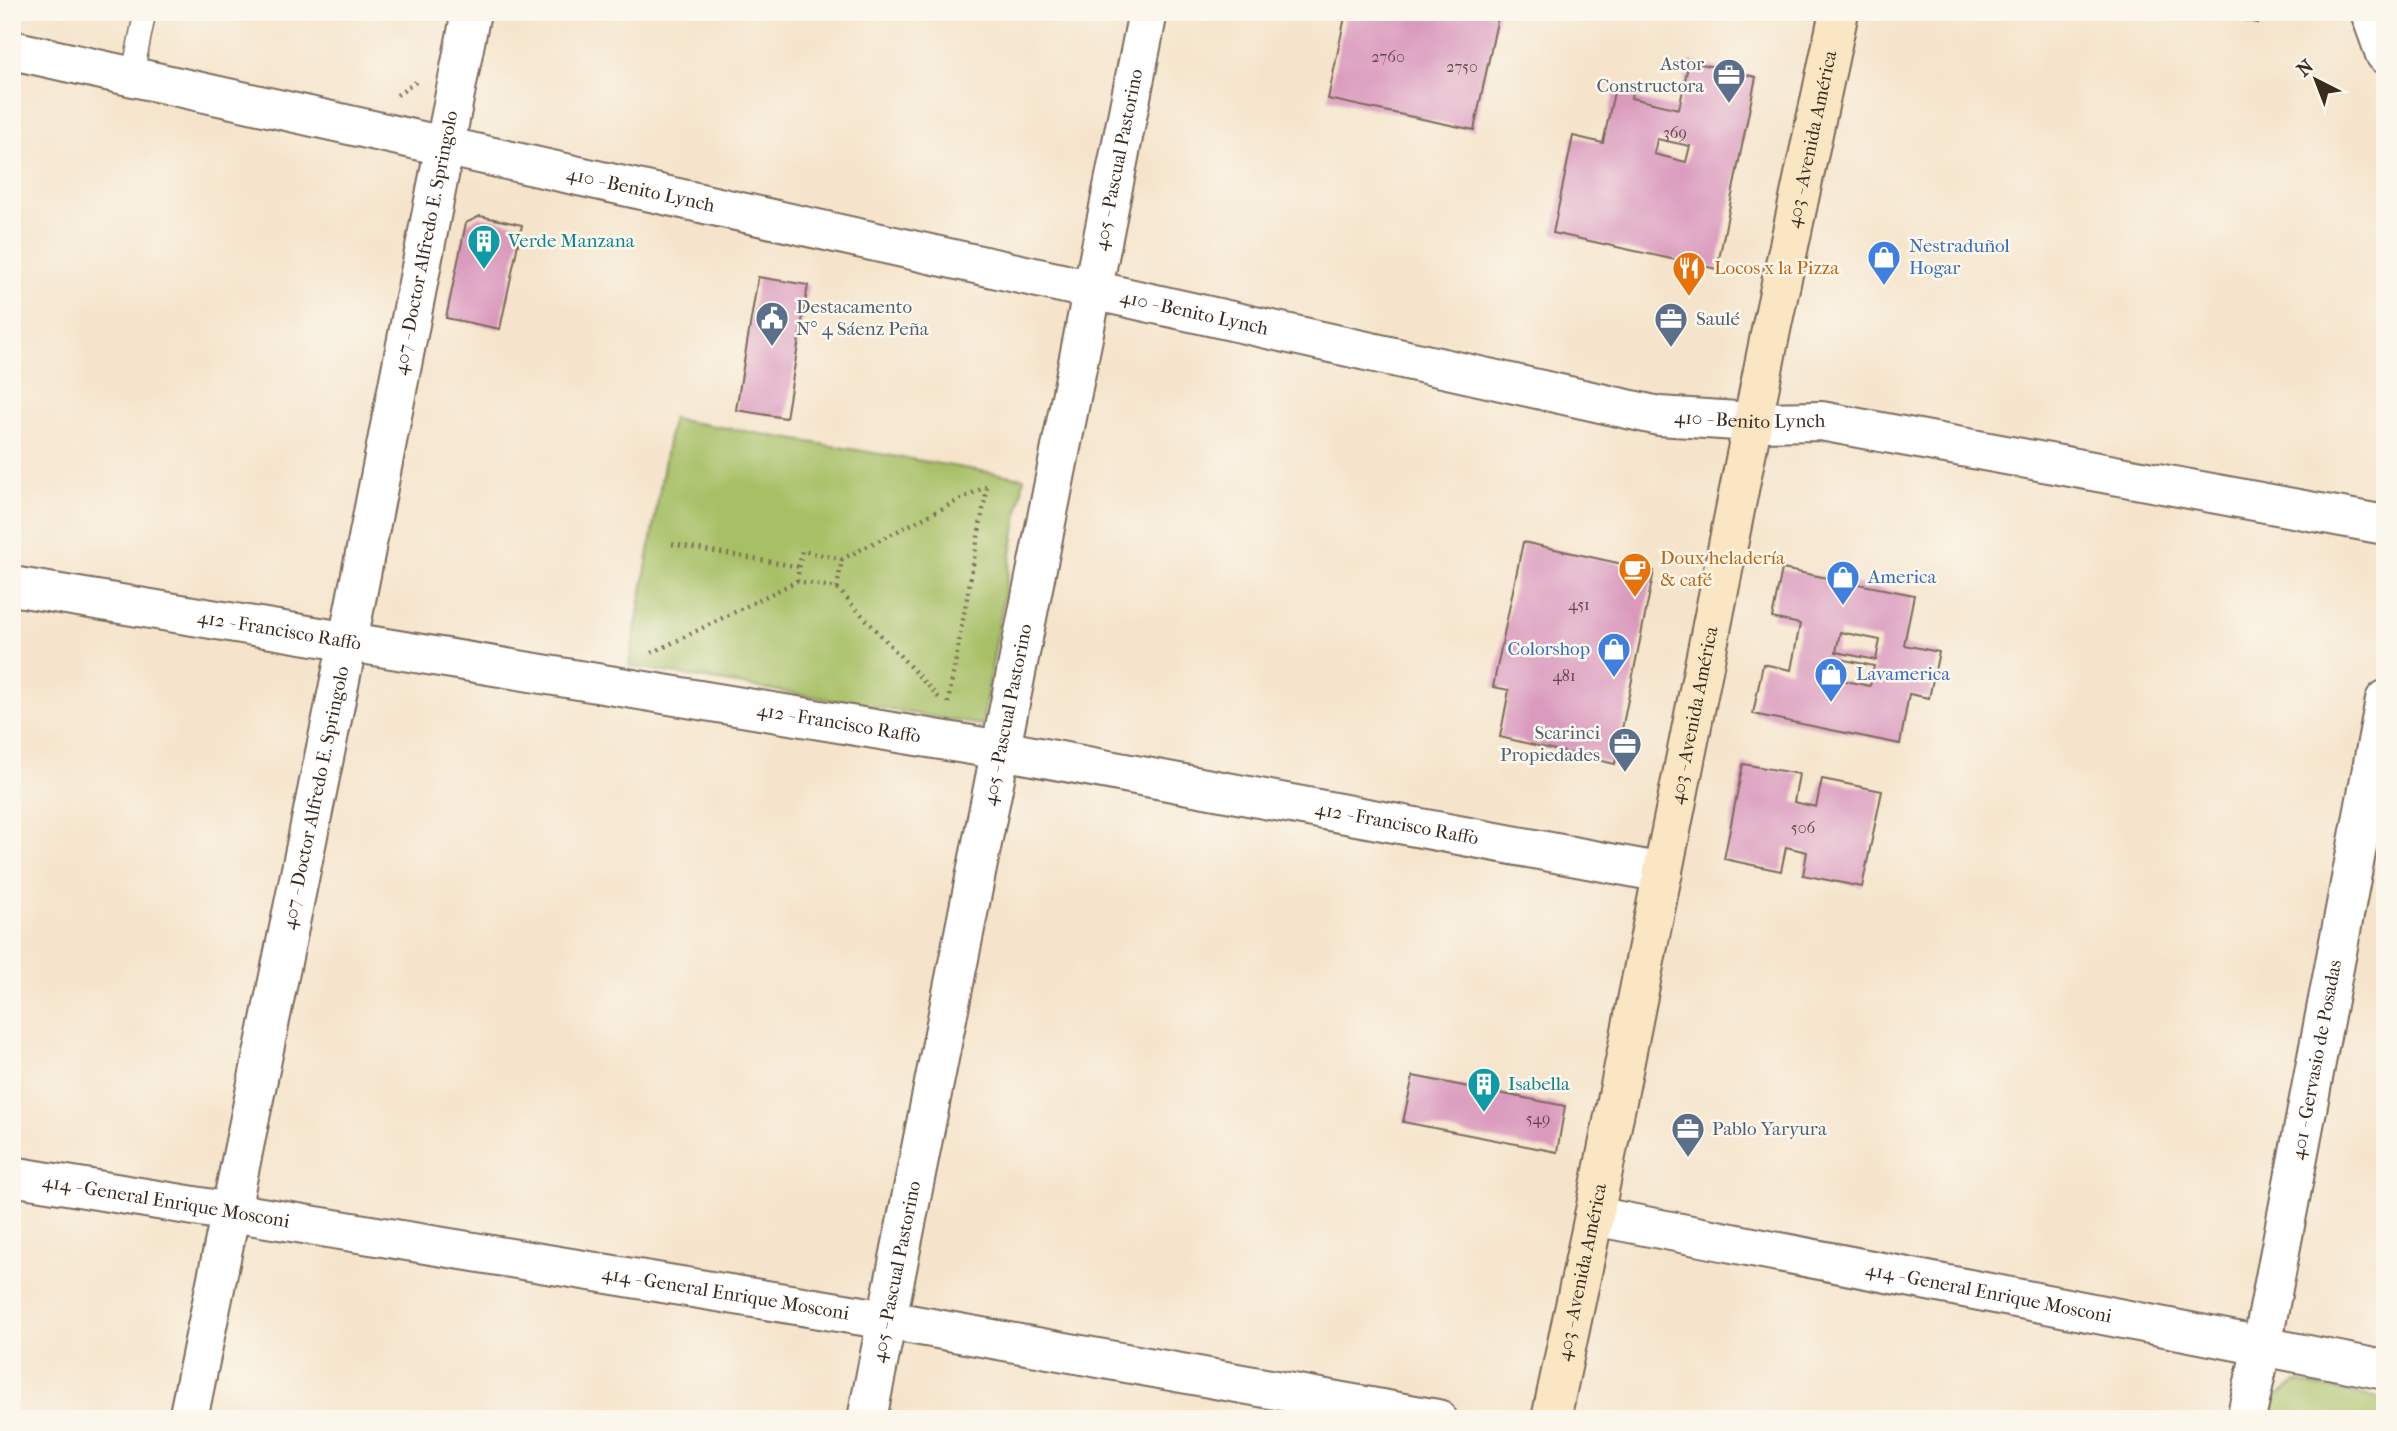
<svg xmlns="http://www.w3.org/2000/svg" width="2397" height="1431" font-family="'IM FELL French Canon',serif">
	<rect width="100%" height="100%" fill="#fbf7ec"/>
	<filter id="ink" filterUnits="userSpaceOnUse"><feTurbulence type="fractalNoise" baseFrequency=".0143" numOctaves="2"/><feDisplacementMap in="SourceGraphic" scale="14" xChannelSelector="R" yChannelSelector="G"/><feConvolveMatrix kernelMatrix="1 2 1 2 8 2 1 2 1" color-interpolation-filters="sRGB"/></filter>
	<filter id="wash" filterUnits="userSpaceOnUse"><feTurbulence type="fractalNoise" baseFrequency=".00686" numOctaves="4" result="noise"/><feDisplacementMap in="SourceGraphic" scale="28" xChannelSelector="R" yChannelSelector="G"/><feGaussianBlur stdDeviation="1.57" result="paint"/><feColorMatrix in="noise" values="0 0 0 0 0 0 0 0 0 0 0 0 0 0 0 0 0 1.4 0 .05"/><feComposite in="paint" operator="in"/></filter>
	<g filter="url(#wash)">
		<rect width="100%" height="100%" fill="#f5e4cb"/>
		<g fill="#a7c066" stroke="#717542" stroke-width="2">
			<polygon points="672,419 1024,478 982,725 629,666"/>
			<polygon points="2296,1382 2385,1399 2385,1419 2266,1419 2270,1403"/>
		</g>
		<g id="blocks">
			<g fill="#da9abe" fill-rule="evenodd">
				<polygon points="1346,12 1499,12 1474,130 1328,99"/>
				<polygon points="2218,12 2260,12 2258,23 2218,15"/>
				<path d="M1689,61l67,16 -39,192 -164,-36 20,-97 30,7 13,-60 17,4 -2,11 48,11zM1657,139l33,7 -4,16 -32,-8z"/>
				<polygon points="480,216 522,225 500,329 446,318 466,223"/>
				<polygon points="758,277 808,285 786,418 736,410"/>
				<polygon points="1523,542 1654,571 1615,764 1500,737 1509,690 1493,687"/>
				<path d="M1782,569l132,26 -10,50 35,7 -10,46 -20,-4 -9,50 -147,-30 10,-50 28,6 9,-46 -28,-6zM1840,632l40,8 -4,20 -40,-8zM1835,658l39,8 -4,20 -39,-8z"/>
				<polygon points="1743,764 1799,774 1794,802 1816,807 1822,779 1882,791 1862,887 1803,875 1807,852 1786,847 1781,871 1724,859"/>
				<polygon points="1413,1076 1565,1106 1557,1152 1403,1122"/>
			</g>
		</g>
	</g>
	<g filter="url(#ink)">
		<use href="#blocks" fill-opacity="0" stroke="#7c6b5b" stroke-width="2"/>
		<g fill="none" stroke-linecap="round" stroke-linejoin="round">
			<defs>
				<polyline id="service" points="132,77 145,12"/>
				<g id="minor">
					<path id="s1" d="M12,50l1647,366 94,6 68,-1 564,104"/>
					<path id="s2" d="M12,586l989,164 662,123"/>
					<path id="s3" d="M12,1176l875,144 550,99"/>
					<path id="s4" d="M1594,1216l791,154"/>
					<path id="s5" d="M188,1419l160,-778 123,-629"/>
					<path id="s6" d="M867,1419l281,-1407"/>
					<path id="s7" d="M2246,1419l16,-73 123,-646"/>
				</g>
				<polyline id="tertiary" points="2370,12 2385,54"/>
				<g id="secondary">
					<path id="s8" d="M1551,1419l43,-203 177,-886 68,-318"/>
				</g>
			</defs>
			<use href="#service" stroke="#7c6b5b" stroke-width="24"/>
			<use href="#minor" stroke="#7c6b5b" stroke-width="42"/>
			<use href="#tertiary" stroke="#7c6b5b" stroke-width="42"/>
			<use href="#secondary" stroke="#7c6b5b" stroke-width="42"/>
			<g stroke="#7c6b5b" stroke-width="4.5" stroke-dasharray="2 5" stroke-linecap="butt">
				<polyline points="397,95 416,82"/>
				<polyline points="672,544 800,567"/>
				<polyline points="797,581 802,551 842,559 987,486"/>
				<polyline points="837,588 842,559"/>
				<polyline points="652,653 797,581 837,588 941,700"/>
				<polyline points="948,703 987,487"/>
			</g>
			<use href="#service" stroke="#fff" stroke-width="21"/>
			<use href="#minor" stroke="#fff" stroke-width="38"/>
			<use href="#tertiary" stroke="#fff" stroke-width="38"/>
			<use href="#secondary" stroke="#fbe6c4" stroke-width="38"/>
		</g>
	</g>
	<defs>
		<symbol id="office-pin" viewBox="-11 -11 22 30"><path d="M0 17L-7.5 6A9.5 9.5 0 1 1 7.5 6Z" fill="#5c6f8a" stroke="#fbf7ec"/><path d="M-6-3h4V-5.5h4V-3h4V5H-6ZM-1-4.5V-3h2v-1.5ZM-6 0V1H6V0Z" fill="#fff"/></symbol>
		<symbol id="building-pin" viewBox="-11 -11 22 30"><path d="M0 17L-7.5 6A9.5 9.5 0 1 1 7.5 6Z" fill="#0f9aa8" stroke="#fbf7ec"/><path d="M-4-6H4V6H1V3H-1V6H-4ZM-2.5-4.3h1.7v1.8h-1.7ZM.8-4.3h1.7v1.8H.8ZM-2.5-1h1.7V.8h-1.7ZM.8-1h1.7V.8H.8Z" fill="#fff"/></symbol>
		<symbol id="shop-pin" viewBox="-11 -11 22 30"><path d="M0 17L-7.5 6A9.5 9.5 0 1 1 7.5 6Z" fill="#3f7fe0" stroke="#fbf7ec"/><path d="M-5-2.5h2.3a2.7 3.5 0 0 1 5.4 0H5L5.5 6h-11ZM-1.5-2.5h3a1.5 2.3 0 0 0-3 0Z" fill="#fff"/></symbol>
		<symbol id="restaurant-pin" viewBox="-11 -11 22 30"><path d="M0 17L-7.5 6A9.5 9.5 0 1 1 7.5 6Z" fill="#e8710a" stroke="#fbf7ec"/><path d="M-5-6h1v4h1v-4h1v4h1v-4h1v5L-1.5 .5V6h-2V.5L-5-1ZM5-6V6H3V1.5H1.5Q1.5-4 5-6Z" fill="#fff"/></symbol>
		<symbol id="civic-pin" viewBox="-11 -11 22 30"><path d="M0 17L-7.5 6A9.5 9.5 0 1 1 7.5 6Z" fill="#5c6f8a" stroke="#fbf7ec"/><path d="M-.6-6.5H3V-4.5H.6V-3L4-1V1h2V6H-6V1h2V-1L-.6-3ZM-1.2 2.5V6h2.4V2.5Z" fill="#fff"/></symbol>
		<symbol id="cafe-pin" viewBox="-11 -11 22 30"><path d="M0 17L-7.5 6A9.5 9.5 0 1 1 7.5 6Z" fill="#e8710a" stroke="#fbf7ec"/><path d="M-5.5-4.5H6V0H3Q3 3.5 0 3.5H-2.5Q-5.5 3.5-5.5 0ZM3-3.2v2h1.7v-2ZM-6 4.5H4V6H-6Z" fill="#fff"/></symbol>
	</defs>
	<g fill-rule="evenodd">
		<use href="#office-pin" x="1710" y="56" width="38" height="52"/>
		<use href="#building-pin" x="465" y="222" width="38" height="52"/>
		<use href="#shop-pin" x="1865" y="238" width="38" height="52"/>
		<use href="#restaurant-pin" x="1670" y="249" width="38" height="52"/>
		<use href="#civic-pin" x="753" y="299" width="38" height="52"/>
		<use href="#office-pin" x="1652" y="300" width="38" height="52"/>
		<use href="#cafe-pin" x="1616" y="550" width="38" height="52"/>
		<use href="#shop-pin" x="1824" y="558" width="38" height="52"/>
		<use href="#shop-pin" x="1595" y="630" width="38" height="52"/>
		<use href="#shop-pin" x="1812" y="655" width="38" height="52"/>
		<use href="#office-pin" x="1606" y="725" width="38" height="52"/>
		<use href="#building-pin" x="1465" y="1065" width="38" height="52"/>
		<use href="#office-pin" x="1669" y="1110" width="38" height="52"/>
	</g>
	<g text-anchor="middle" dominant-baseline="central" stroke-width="5" stroke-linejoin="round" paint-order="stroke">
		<g font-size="16" fill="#634646">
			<text x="1388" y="56">2760</text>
			<text x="1462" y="66">2750</text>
			<text x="1675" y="132">369</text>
			<text x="1579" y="604">451</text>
			<text x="1564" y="675">481</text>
			<text x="1803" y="827">506</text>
			<text x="1538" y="1118">549</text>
		</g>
		<g font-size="19" fill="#4e5e75" stroke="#fbf7ec" text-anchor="start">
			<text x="1704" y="64" text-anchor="end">Astor<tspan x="1704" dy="22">Constructora</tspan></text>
			<text x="796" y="307">Destacamento<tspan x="796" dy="22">N° 4 Sáenz Peña</tspan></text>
			<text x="1696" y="319">Saulé</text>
			<text x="1600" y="733" text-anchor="end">Scarinci<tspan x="1600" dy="22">Propiedades</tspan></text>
			<text x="1712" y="1129">Pablo Yaryura</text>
		</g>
		<g font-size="19" fill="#3b2a1e" stroke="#fbf7ec">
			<text stroke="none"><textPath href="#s8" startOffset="1306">403 - Avenida América</textPath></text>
			<text stroke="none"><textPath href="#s6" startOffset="1284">405 - Pascual Pastorino</textPath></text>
			<text stroke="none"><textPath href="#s1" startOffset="644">410 - Benito Lynch</textPath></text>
			<text stroke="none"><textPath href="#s5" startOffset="1200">407 - Doctor Alfredo E. Springolo</textPath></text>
			<text stroke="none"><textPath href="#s1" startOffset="1211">410 - Benito Lynch</textPath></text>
			<text stroke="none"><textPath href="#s1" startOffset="1778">410 - Benito Lynch</textPath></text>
			<text stroke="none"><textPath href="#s2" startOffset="271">412 - Francisco Raffo</textPath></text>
			<text stroke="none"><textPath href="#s8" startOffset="718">403 - Avenida América</textPath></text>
			<text stroke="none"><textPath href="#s6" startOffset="718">405 - Pascual Pastorino</textPath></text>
			<text stroke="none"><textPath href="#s2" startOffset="838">412 - Francisco Raffo</textPath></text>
			<text stroke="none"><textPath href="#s5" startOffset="634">407 - Doctor Alfredo E. Springolo</textPath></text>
			<text stroke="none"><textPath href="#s2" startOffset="1405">412 - Francisco Raffo</textPath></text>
			<text stroke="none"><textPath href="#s7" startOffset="366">401 - Gervasio de Posadas</textPath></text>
			<text stroke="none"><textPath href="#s3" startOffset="156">414 - General Enrique Mosconi</textPath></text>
			<text stroke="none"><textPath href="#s8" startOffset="150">403 - Avenida América</textPath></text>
			<text stroke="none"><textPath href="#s6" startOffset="150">405 - Pascual Pastorino</textPath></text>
			<text stroke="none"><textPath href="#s3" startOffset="723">414 - General Enrique Mosconi</textPath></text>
			<text stroke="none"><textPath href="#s4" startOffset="402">414 - General Enrique Mosconi</textPath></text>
		</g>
		<g font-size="19" fill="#0d838f" stroke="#fbf7ec" text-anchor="start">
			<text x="508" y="241">Verde Manzana</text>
			<text x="1508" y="1084">Isabella</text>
		</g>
		<g font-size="19" fill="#366cbe" stroke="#fbf7ec" text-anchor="start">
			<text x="1909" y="246">Nestraduñol<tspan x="1909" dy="22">Hogar</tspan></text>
			<text x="1868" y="577">America</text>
			<text x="1590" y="649" text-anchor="end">Colorshop</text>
			<text x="1856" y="674">Lavamerica</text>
		</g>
		<g font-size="19" fill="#c56008" stroke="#fbf7ec" text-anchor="start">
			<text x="1714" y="268">Locos x la Pizza</text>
			<text x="1660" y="558">Doux heladería<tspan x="1660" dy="22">&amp; café</tspan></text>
		</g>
	</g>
	<rect width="2397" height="1431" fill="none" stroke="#fbf7ec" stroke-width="42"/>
	<g transform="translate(2316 80) rotate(318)" stroke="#fbf7ec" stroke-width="5" paint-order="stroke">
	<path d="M0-5L12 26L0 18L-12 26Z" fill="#3b2a1e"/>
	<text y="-10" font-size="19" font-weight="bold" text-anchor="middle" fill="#3b2a1e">N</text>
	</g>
</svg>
